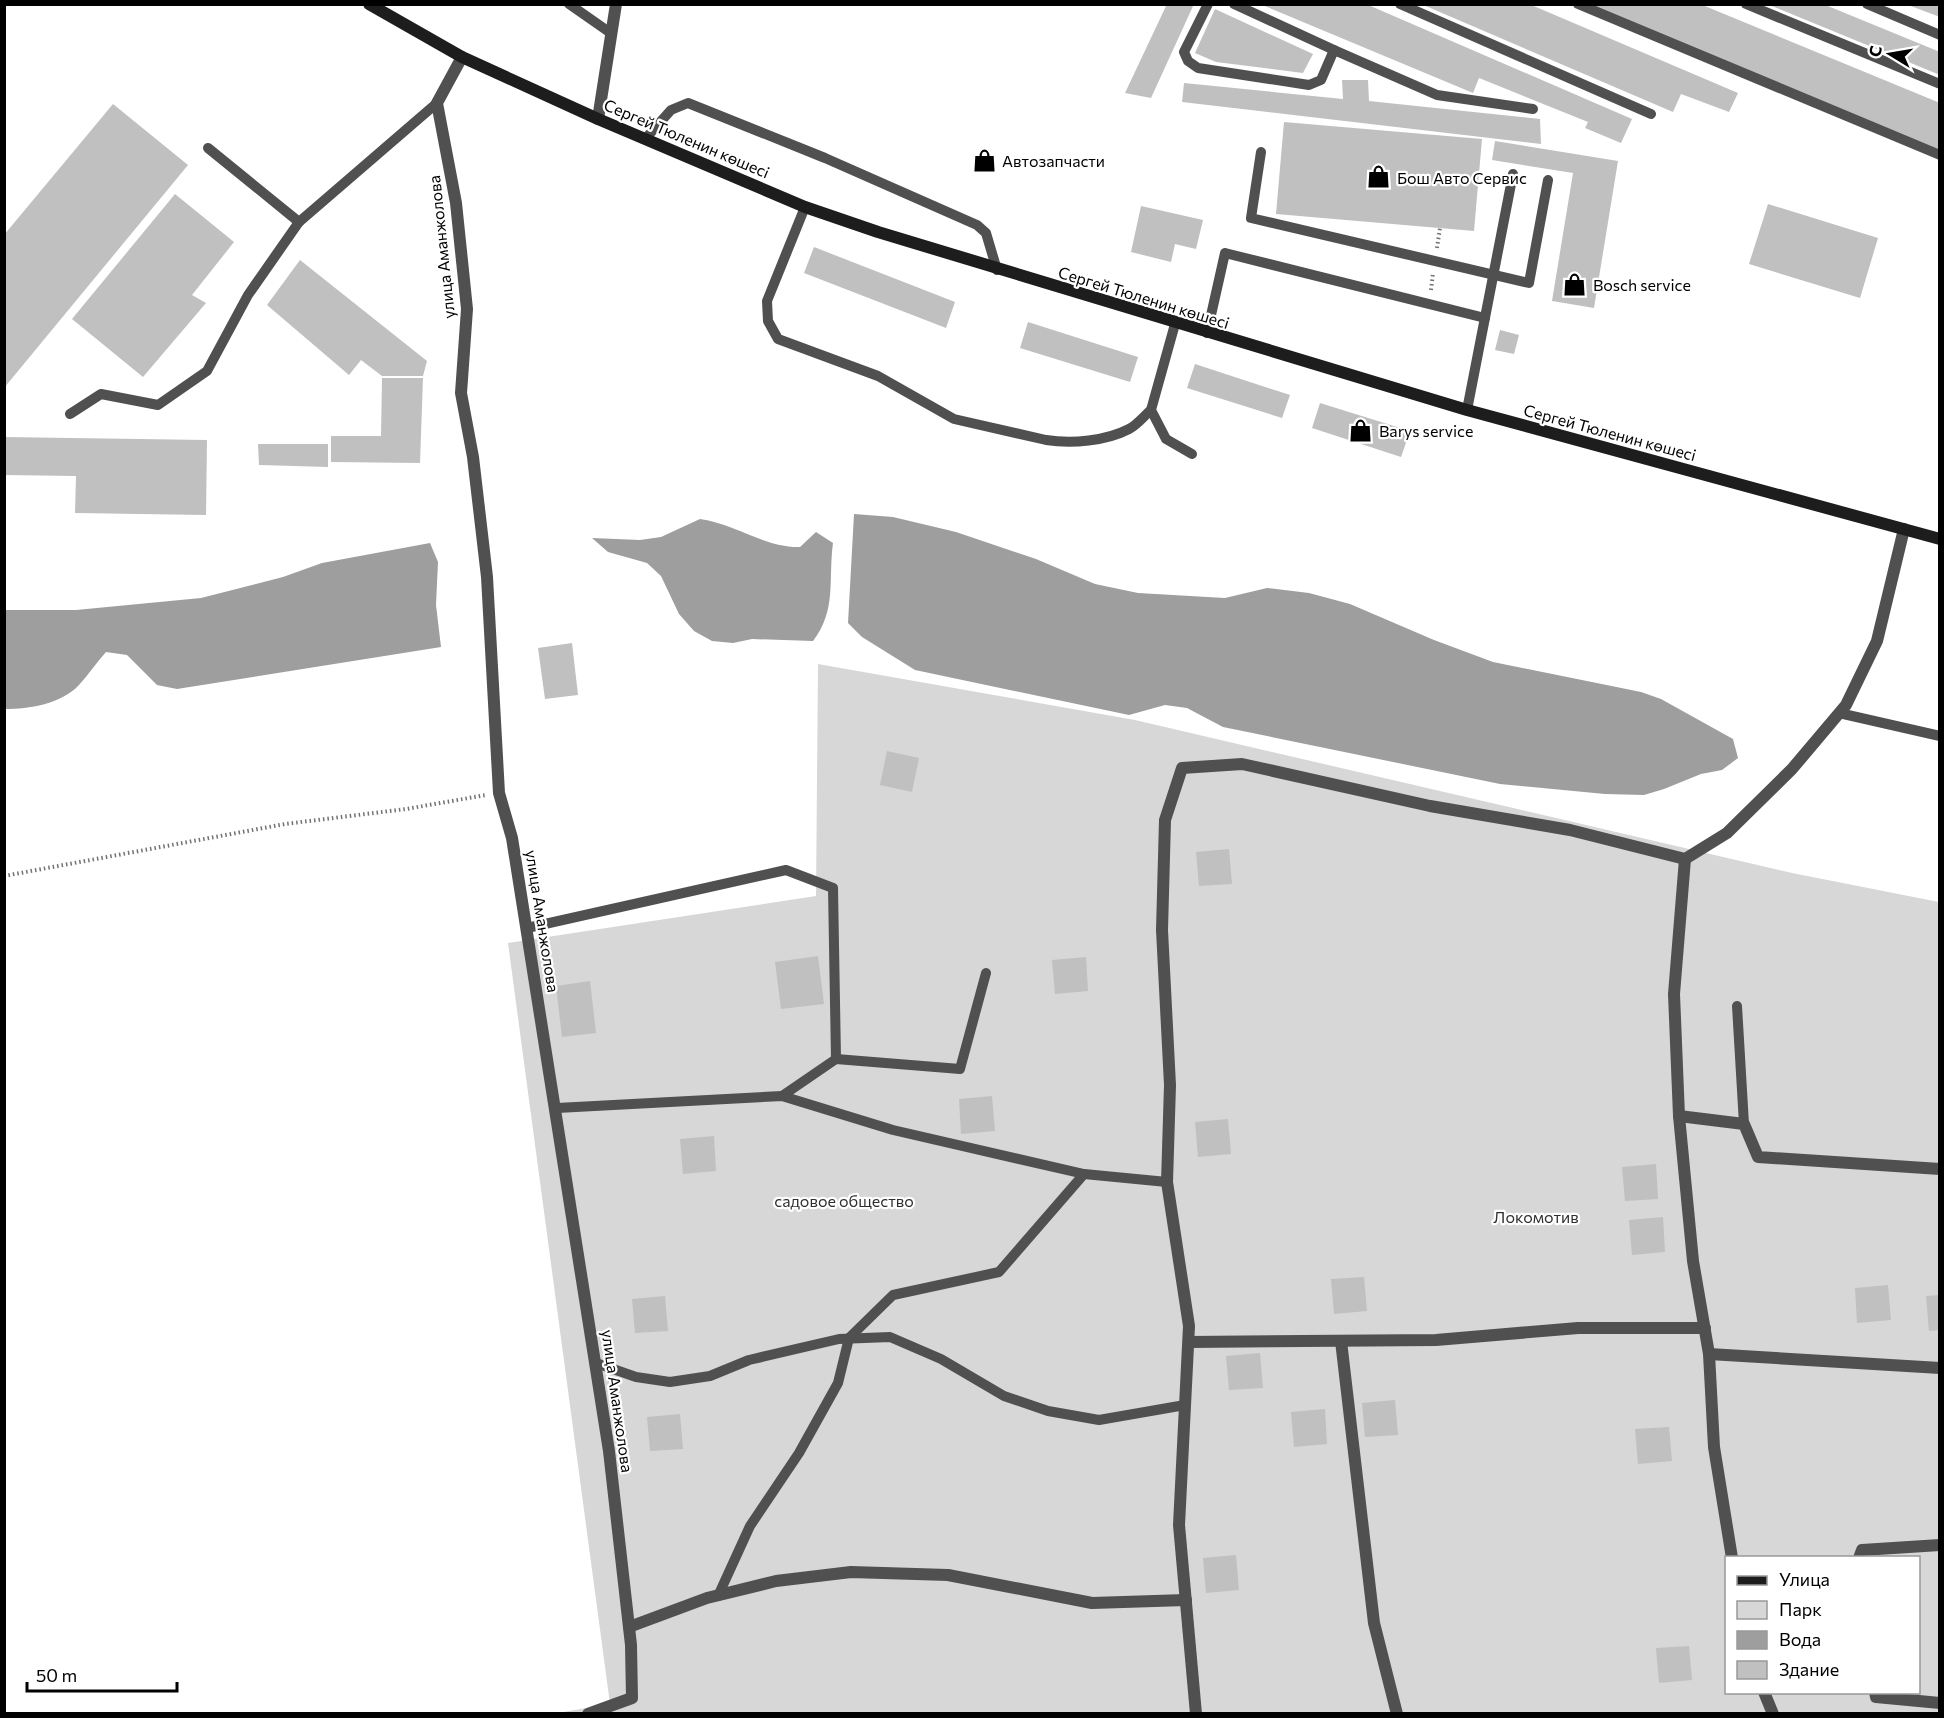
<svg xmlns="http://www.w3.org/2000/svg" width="1944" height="1718" font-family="Commissioner,sans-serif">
	<rect width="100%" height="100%" fill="#fff"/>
	<path fill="#d7d7d7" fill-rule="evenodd" d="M818,664l317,56 657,153 147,29v811h-1382l53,-9 -102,-761 308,-47zM1726,1558h192v134h-192z"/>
	<g fill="#9e9e9e">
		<polygon points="854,514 893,517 956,532 1036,559 1095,584 1138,593 1225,598 1267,588 1309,593 1350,604 1434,640 1493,662 1641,692 1661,699 1733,739 1738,758 1722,770 1701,774 1664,789 1644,795 1605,794 1500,784 1223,727 1187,708 1165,705 1129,715 915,670 862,637 848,623"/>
		<path d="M700,519c36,5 65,29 100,28l16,-15 17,11c-5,37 4,67 -20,98l-61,-2 -19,4 -21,-2 -18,-10 -15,-17 -18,-38 -14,-13 -39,-11 -16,-14 48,2 21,-3z"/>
		<path d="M430,543l8,19 -2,43 5,42 -264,42 -20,-4 -30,-30 -21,-3c-10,11 -18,23 -27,33 -18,19 -50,24 -74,24v-99h71l125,-12 82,-21 39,-14z"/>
	</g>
	<g fill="#c0c0c0">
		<polygon points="1167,4 1194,4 1151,98 1125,93"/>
		<polygon points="1260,4 1366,4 1632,119 1621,143 1585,128 1588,122 1479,78 1473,93"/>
		<polygon points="1421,4 1529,4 1738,93 1729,112 1681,94 1673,112"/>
		<polygon points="1589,4 1700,4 1940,103 1940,152"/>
		<polygon points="1767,4 1823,4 1940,52 1940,75"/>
		<polygon points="1908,4 1940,4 1940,17 1908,5"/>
		<polygon points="1215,9 1313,54 1303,73 1216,62 1195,53"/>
		<polygon points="1342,80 1368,80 1369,101 1540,119 1541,144 1182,102 1184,83 1343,99"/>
		<polygon points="113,104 188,165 4,388 4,235"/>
		<polygon points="1284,122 1482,139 1474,231 1276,214"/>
		<polygon points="1495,141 1618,161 1594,308 1552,301 1573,173 1492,160"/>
		<polygon points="175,194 234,242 192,295 206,303 143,377 72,319"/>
		<polygon points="1768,204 1878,238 1860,298 1749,264"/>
		<polygon points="1141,206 1203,220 1196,249 1175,244 1171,262 1131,252"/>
		<polygon points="814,247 955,302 946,328 804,273"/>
		<polygon points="300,260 427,361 423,376 382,376 361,360 349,375 267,305"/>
		<polygon points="1028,322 1138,357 1130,382 1020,348"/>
		<polygon points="1500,330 1519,335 1514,354 1495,350"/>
		<polygon points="1195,364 1290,395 1282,418 1187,388"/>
		<polygon points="382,378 423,378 420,463 331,462 331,436 381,436"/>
		<polygon points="1320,403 1410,431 1401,457 1312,428"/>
		<polygon points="4,437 207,440 206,515 75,513 76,476 4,475"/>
		<polygon points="258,444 328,444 328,467 259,465"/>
		<polygon points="572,643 578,695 545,699 538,648"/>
		<polygon points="887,751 919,758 912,792 880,785"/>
		<polygon points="1229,849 1232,884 1199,886 1196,852"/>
		<polygon points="818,956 824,1004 781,1009 775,962"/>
		<polygon points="1086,957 1088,991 1055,994 1052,960"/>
		<polygon points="590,981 596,1033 562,1037 556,986"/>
		<polygon points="992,1096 995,1131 961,1134 959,1099"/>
		<polygon points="1228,1119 1231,1154 1198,1157 1195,1122"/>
		<polygon points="714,1136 716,1171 683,1174 680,1139"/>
		<polygon points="1656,1164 1658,1199 1625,1201 1622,1167"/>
		<polygon points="1663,1217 1665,1252 1632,1255 1629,1220"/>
		<polygon points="1364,1277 1367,1311 1334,1314 1331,1279"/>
		<polygon points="1888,1285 1891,1320 1857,1323 1855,1288"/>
		<polygon points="1940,1295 1940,1330 1929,1331 1926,1296"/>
		<polygon points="665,1296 668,1331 635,1333 632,1299"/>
		<polygon points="1260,1353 1263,1388 1229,1390 1226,1356"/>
		<polygon points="1395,1400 1398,1435 1365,1437 1362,1403"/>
		<polygon points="1325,1409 1327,1444 1294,1447 1291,1412"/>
		<polygon points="680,1414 683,1449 650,1451 647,1417"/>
		<polygon points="1669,1427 1672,1461 1638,1464 1635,1429"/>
		<polygon points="1236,1555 1239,1590 1206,1593 1203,1558"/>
		<polygon points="1689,1646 1692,1680 1659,1683 1656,1648"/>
	</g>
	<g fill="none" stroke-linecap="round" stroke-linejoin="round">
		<g stroke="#727272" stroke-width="4" stroke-dasharray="1.5 3" stroke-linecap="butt">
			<polyline points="1437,248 1440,228"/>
			<polyline points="1431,290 1433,273"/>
			<polyline points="4,876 285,824 406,809 486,795"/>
		</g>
		<g stroke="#505050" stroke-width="10">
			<polyline points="569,4 612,34"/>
			<polyline points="1208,4 1184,52 1188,61 1198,68 1309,85 1321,80 1334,50 1437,95 1533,109"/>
			<polyline points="1234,4 1334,50"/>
			<polyline points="1400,4 1651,114"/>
			<polyline points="1578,4 1940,155"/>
			<polyline points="1746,4 1940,84"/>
			<polyline points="1867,4 1940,35"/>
			<polyline points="646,138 671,110 688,103 825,158 977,225 986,233 997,270"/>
			<polyline points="208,148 299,222 437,103"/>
			<polyline points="1261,152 1251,218 1529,283 1548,180"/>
			<path d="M805,207l-38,94 1,20 10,18 100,37 76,43 92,21c26,4 60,1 83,-11 8,-4 15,-13 22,-19"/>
			<polyline points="1175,324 1151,410 1166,439 1192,454"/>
			<polyline points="1207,333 1225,253 1485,318"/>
			<polyline points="1467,410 1513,174"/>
			<polyline points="70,414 101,394 158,405 207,371 248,295 299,222"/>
			<polyline points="1839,713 1940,736"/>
			<polyline points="527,928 786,870 833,888 836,1059 782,1096"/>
			<polyline points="1737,1006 1744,1124"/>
			<polyline points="836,1059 960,1069 986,973"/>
			<polyline points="557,1108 782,1096 893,1130 1084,1174"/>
			<polyline points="596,1363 636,1377 670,1382 710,1376 749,1360 839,1339 890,1337 941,1359 1004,1396 1048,1411 1099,1420 1185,1405"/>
			<polyline points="718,1596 750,1526 799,1453 838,1383 849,1338 893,1295 999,1272 1084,1174 1167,1182"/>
		</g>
		<g stroke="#505050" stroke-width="12">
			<polyline points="462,57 437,103 456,203 467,309 461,393 473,457 487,577 499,793 512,838 609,1451 631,1645 632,1698 588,1714"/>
			<polyline points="598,119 616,4"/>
			<polyline points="1685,859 1674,994 1679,1116 1693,1261 1709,1354 1714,1447 1732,1558"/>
			<polyline points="1679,1116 1744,1124 1758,1157 1940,1169"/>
			<polyline points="1341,1341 1374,1623 1397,1714"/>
			<polyline points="1189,1342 1436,1340 1578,1328 1705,1328"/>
			<polyline points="1709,1354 1940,1368"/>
			<polyline points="1859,1558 1862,1550 1940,1545"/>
			<polyline points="629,1627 707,1598 776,1581 851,1572 948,1575 1092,1603 1186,1600"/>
			<polyline points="1764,1692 1773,1714"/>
			<polyline points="1875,1692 1876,1697 1940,1703"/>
			<polyline points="1196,1714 1179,1525 1189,1326 1167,1182 1170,1085 1162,930 1165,820 1182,768 1242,764 1430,806 1570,830 1685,859 1727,833 1792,769 1846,705 1877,641 1904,529"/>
		</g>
		<polyline stroke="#1d1d1d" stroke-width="12" points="369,4 462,57 598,119 805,207 878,232 1467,410 1940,539"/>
	</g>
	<defs>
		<symbol id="shop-bare" viewBox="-9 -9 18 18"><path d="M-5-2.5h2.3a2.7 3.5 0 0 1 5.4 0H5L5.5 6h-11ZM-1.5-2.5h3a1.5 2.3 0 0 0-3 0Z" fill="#000" stroke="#fff" stroke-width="2.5" paint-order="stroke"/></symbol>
	</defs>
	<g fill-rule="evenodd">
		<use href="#shop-bare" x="968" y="144" width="33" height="33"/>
		<use href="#shop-bare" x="1362" y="160" width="33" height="33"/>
		<use href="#shop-bare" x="1558" y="268" width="33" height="33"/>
		<use href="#shop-bare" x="1344" y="414" width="33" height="33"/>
	</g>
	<g text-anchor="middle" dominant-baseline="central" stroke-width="4.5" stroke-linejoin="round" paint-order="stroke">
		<g font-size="16" fill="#000" stroke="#fff">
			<text transform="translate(687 138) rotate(23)">Сергей Тюленин көшесі</text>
			<text transform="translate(441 247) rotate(-96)">улица Аманжолова</text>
			<text transform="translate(1144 297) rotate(17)">Сергей Тюленин көшесі</text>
			<text transform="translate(1610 432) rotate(15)">Сергей Тюленин көшесі</text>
			<text transform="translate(543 921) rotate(81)">улица Аманжолова</text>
			<text transform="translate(618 1401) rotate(82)">улица Аманжолова</text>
		</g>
		<g font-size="16" fill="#000" stroke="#fff" text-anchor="start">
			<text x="1002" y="160">Автозапчасти</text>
			<text x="1397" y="177">Бош Авто Сервис</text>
			<text x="1593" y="284">Bosch service</text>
			<text x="1379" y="430">Barys service</text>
		</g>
		<g font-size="16" fill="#2e2e2e" stroke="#fff">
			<text x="844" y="1200">садовое общество</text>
			<text x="1536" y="1216">Локомотив</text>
		</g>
	</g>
	<rect width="1944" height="1718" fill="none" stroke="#000000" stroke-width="12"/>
	<rect x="1725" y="1556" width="195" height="138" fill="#ffffff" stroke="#999999" stroke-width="1.5"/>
	<rect x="1737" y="1576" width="30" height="9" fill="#1d1d1d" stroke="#999999" stroke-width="1.5"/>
	<text x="1779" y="1586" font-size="18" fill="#000000">Улица</text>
	<rect x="1737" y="1601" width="30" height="18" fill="#d7d7d7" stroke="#999999" stroke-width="1.5"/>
	<text x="1779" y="1616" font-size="18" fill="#000000">Парк</text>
	<rect x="1737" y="1631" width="30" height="18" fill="#9e9e9e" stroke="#999999" stroke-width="1.5"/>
	<text x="1779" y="1646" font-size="18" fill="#000000">Вода</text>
	<rect x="1737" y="1661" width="30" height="18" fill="#c0c0c0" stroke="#999999" stroke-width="1.5"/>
	<text x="1779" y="1676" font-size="18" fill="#000000">Здание</text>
	<g transform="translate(1890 54) rotate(281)" stroke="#ffffff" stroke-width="4.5" paint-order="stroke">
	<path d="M0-4.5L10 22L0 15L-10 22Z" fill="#000000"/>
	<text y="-9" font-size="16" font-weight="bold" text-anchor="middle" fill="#000000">С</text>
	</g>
	<path d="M27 1682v9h150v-9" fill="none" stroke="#000000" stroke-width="3"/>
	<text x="36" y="1682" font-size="18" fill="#000000" stroke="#ffffff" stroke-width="4.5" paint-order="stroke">50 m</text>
</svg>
